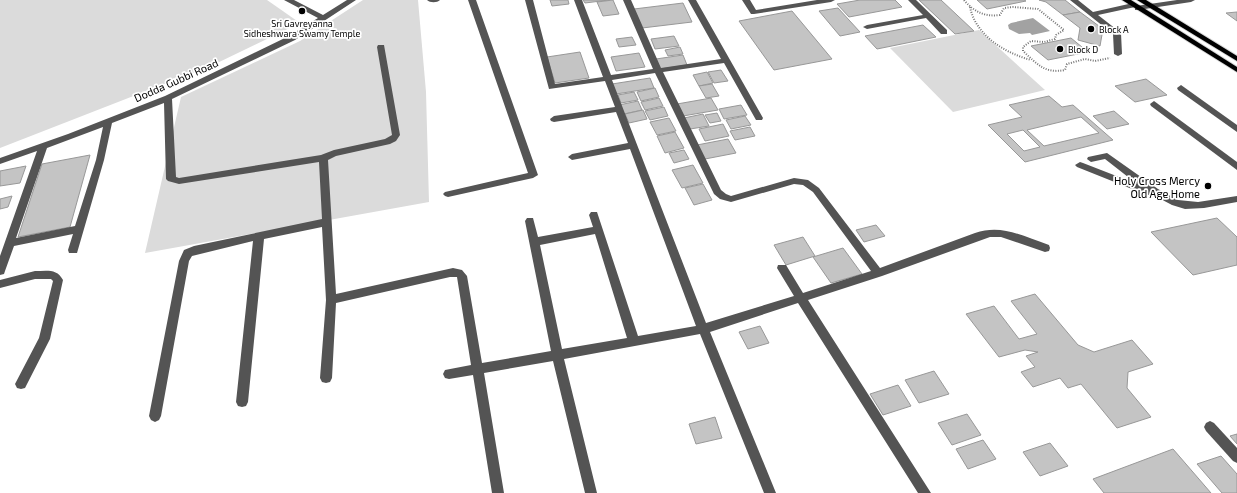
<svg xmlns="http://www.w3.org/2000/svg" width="1237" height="493" font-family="'Exo 2',sans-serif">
	<rect width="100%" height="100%" fill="#fff"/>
	<g fill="#dbdbdb">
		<polygon points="0,0 267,0 300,23 213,65 0,148"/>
		<polygon points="363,0 418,0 426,92 429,202 145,253 181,97 300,41"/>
		<polygon points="979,30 1045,90 953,112 890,48"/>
	</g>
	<polygon fill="#a2a2a2" points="1033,18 1050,31 1032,35 1030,33 1019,34 1009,29 1008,25 1011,23"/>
	<g fill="#c4c4c4" stroke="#989898" fill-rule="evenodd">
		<polygon points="550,0 568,0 569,4 552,6"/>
		<polygon points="583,0 609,0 585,3"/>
		<polygon points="613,0 619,14 603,16 597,2"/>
		<polygon points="860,0 895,0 902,7 849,17 837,4"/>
		<polygon points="919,0 941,0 974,31 955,34"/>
		<polygon points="977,0 1024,0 1026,1 987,9"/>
		<polygon points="1039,0 1065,0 1080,12 1063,15 1046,2"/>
		<polygon points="683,3 692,22 642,28 634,9"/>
		<polygon points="838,8 860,32 840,36 819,11"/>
		<polygon points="792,11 832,59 774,70 739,21"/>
		<polygon points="1080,12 1103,29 1100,46 1078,40 1080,28 1063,15"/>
		<polygon points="1237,12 1237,21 1226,13"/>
		<polygon points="923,25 936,37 877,49 865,36"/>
		<polygon points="674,36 679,46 655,49 651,39"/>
		<polygon points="632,37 636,45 619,47 616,39"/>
		<polygon points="1071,38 1088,52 1048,60 1031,46"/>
		<polygon points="680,47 683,54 668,56 665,50"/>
		<polygon points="580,52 589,78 555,83 547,57"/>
		<polygon points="639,53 645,67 616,71 611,57"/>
		<polygon points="683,55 687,65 660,69 656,59"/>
		<polygon points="721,70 728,81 714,83 708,72"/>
		<polygon points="707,72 713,83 699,86 693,75"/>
		<polygon points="650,78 654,88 616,94 612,84"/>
		<polygon points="1146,79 1167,95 1135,102 1115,86"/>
		<polygon points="712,84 719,96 706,98 699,86"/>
		<polygon points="655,88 659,97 641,101 637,92"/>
		<polygon points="634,92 638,100 621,103 618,95"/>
		<path d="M1049,96l13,11 11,-2 40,35 -88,22 -37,-37 34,-8 -13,-12zM1081,117l18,16 -55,13 -17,-16zM1023,130l17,17 -16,4 -17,-17z"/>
		<polygon points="659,98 663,106 645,110 641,102"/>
		<polygon points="711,98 718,110 683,116 677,104"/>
		<polygon points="638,101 642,110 624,114 619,105"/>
		<polygon points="741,105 747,115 724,119 719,109"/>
		<polygon points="664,107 668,116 650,120 645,111"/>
		<polygon points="643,110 647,119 629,123 625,114"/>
		<polygon points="1114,111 1129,124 1107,129 1093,116"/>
		<polygon points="717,113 721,121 710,123 705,115"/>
		<polygon points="703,114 709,126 690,129 684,118"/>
		<polygon points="745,116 751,125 731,129 726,120"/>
		<polygon points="669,118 676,131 657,135 650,122"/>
		<polygon points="723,124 729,136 705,141 699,129"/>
		<polygon points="750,127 755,136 735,140 730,131"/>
		<polygon points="675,132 684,148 665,153 657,136"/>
		<polygon points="728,139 736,153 705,159 697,145"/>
		<polygon points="684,150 689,159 674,163 669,153"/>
		<polygon points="90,155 70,227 18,237 42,164"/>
		<polygon points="693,165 703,183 682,188 672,170"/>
		<polygon points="26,166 20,183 0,186 0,171"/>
		<polygon points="703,184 712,200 694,205 685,188"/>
		<polygon points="12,196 8,207 0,209 0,199"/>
		<polygon points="1217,218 1237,237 1237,265 1193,275 1151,232"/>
		<polygon points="876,225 885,236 864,242 856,230"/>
		<polygon points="803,237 815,256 786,265 774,245"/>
		<polygon points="843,248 862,274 831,283 813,257"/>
		<polygon points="1035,294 1078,345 1094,352 1132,340 1153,364 1128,372 1127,388 1151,417 1117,428 1081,384 1068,388 1060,378 1033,387 1021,372 1035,367 1026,356 1038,352 1025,350 999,357 966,314 994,306 1019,339 1037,334 1011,301"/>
		<polygon points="760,326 769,343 748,349 739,332"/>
		<polygon points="934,371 949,394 919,403 905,380"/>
		<polygon points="898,385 911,406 883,415 870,394"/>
		<polygon points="967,414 981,435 952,445 938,423"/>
		<polygon points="715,417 722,438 696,444 689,424"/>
		<polygon points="1237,434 1237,444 1230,436"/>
		<polygon points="983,440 996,459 968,469 956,449"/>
		<polygon points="1050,443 1068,466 1040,476 1023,452"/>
		<polygon points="1173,449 1211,493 1104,493 1093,479"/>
		<polygon points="1221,456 1237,474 1237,493 1222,493 1197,464"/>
	</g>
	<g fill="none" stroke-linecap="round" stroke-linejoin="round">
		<defs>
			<g id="major">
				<polygon points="1122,0 1131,0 1237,67 1237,72"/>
				<polygon points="1137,0 1146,0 1237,56 1237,61"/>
			</g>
		</defs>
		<use href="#major" stroke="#dbdbdb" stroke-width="2"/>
		<g stroke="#767676" stroke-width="2" stroke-dasharray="1 1.5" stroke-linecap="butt">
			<path d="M964,0c10,12 21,17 36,15l4,-7 9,-1 25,2 26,21 -8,5 -1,4 -11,3 -13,-1 -8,6v4c14,13 22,23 42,19l2,-6 18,-5 10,2 15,-3"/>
			<path d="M970,7c6,29 35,46 61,53"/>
		</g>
		<g fill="#545454" fill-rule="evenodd">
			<path d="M284,0h10l29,15 24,-15h9l-61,40 -123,59 4,78 3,1 142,-23 13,-5 51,-11 7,-4 -15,-88 1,-2h6l16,90 -4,6 -6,3 -54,12 -8,4 8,134 117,-26 9,2 5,6 15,87 69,-12 -26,-130 2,-3h6l5,19 55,-10 -4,-12 2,-3h6l41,124 58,-10 -66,-177 -58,11 -4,-3 4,-3 56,-11 -12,-31 -62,10 -3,-1 -1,-2 4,-3 61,-9 -10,-26 -56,8 -24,-89h8l22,84 48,-7 -29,-77h8l29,75 42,-6 -30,-69h8l30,68 60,-9 -33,-59h8l67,118 -1,2h-6l-32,-57 -61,9 58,118 5,4 5,2 63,-18 14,2 11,8 61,80 95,-35c27,-9 47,3 74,12l1,3 -1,3 -4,1 -44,-15h-11l-108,39 -74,24 123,193h-13l-120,-190 -88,29 66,161h-12l-64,-159 -136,25 33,134h-12l-32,-132 -69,12 20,120h-12l-19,-118 -24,4 -4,-1 -2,-4 2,-4 26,-5 -14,-88h-7l-114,26 -4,75 -2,4 -4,1 -4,-1 -2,-4 6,-78 -4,-73 -58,12 -16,163 -2,4 -4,1 -4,-1 -2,-4 17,-161 -61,15 -3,5 -28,155 -2,4 -4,2 -4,-2 -2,-4 30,-155 5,-11 10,-4 128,-27 -3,-57 -140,22 -11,-3 -2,-2 -2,-76 -52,20 -8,37 -27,93h-8l-1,-3 5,-16 -59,12 -9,25 -1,3 -4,1v-19l37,-105 -37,13v-6l68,-24 97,-38 124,-60 29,-18zM655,73l59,121 6,5 11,3 63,-18 9,1 10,7 58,79 -68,22 -17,-28h-8l-1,3 17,28 -88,27 -94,-243zM103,127l-7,33 -21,66 -59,12 31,-90zM595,234l32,104 -65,11 -22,-104z"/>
			<path d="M427,0h13c-3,3 -10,3 -13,0z"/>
			<polygon points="468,0 476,0 538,175 533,178 448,197 445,196 443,194 445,192 528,173"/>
			<polygon points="742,0 750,0 756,10 817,0 835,0 831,2 754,14 751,14"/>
			<polygon points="908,0 916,0 947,30 947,34 941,34 926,18 867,29 863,27 867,25 923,15"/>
			<polygon points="1070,0 1078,0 1093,12 1133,3 1136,3 1136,6 1177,0 1195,0 1191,2 1138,10 1135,10 1135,7 1098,15 1121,33 1122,54 1118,56 1114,54 1113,34"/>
			<polygon points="1181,85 1237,125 1237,132 1178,90 1177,88"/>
			<polygon points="1154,101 1237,162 1237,170 1151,106 1150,104"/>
			<polygon points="1107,153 1158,189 1178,200 1198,202 1237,196 1237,202 1204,208 1185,209 1172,205 1153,195 1147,195 1077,167 1075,165 1080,162 1083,163 1137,184 1105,159 1091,162 1087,159 1088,157"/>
			<path d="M35,271c11,0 22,-3 28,9l-13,59 -25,49 -4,1 -4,-1 -2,-4 24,-46 14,-57 -2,-2h-16l-35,9v-8z"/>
			<polygon points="1210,421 1214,423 1237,448 1237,463 1233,461 1206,431 1204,427 1206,423"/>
		</g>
		<use href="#major" fill="#000" fill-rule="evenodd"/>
	</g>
	<g fill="#000" stroke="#fff" stroke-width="1.5">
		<circle cx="302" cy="11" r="4"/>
		<circle cx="1091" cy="29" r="4"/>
		<circle cx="1060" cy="49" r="4"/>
		<circle cx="1208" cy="186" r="4"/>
	</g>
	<g text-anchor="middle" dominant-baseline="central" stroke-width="3.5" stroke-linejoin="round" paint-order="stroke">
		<g font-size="9" fill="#000" stroke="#fff" text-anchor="start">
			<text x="302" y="23" text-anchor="middle">Sri Gavreyanna<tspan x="302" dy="10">Sidheshwara Swamy Temple</tspan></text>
			<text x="1099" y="29">Block A</text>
			<text x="1068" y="49">Block D</text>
		</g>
		<g font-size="11" fill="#000" stroke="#fff">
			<text transform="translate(176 80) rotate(-24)">Dodda Gubbi Road</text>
		</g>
		<g font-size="11" fill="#000" stroke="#fff" text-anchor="end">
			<text x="1200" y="180">Holy Cross Mercy<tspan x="1200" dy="13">Old Age Home</tspan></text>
		</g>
	</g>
</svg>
